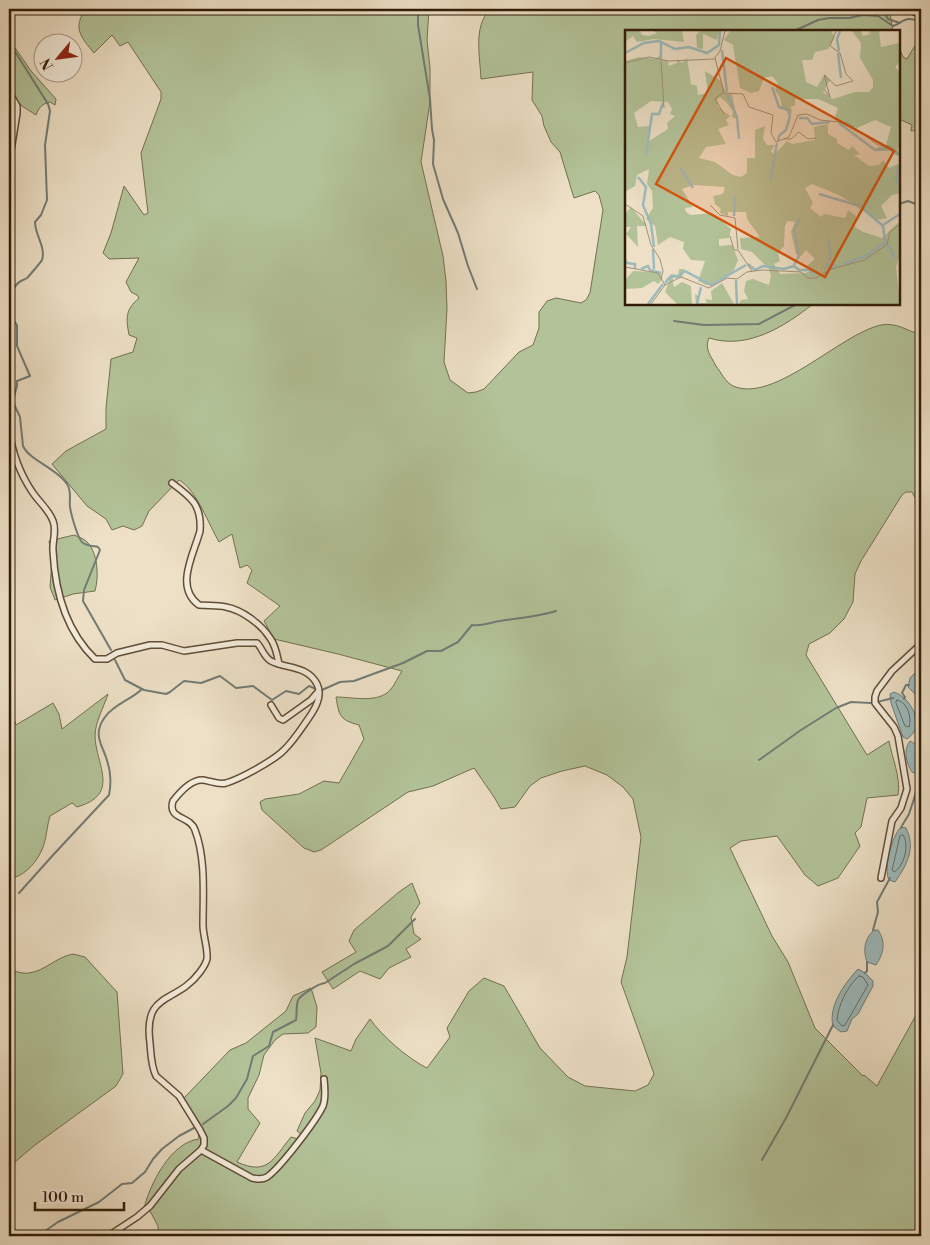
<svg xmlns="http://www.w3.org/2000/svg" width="930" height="1245" font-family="'Libre Bodoni',serif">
	<rect width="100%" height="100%" fill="#ede0c6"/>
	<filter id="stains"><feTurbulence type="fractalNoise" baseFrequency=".004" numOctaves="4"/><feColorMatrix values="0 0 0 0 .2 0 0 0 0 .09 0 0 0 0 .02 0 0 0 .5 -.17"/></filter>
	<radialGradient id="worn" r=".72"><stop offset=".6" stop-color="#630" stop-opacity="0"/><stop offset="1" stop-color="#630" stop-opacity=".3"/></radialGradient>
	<g fill="#b3c399" stroke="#727050">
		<path d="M86,9h343l-2,31 3,28v34l-9,60 22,94 3,25 1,28 -3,53 6,18 18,13 8,-1 8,-3 35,-37 14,-7 6,-17v-16l8,-11 9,-3 25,5 5,-3 4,-7 13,-83 -4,-15 -4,-4 -21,7 -14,-46 -9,-10 -7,-16 -2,-10 -10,-16 1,-28 -52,7c-1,-23 -8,-52 9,-70h401l-1,5 3,17h-267v273h187c-29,23 -66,46 -104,34 -5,11 2,18 7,28 5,6 9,16 17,20 41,18 107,-52 148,-61 15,-3 27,6 40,10v174l-9,-17h-6l-4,3 -41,66 -6,13 -2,28 -9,17 -14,14 -21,11 -3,11 61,100 22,-14c3,17 12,36 9,54l-31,3 -6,29 -6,6 5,13 -22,32 -20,8 -13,-11 -28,-39 -36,5 -11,7 42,88 16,26 27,66 48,48 1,-1 13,11 44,-80v230h-763v-10l-8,-15 -6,-3c6,-24 27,-66 55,-69l-2,-17 -13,-24 46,-48 16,-7 40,-32 7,-15 18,-8 6,19 -1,20 -8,6 -25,1 -8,6 -11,15 -5,20 -11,23v11l12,14 -23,39c31,14 36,-3 54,-25l7,2 3,-5 -4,-3 8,-18 10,-12 5,-11 1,-17 -6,-35 36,13 5,-12 14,-20c12,17 37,39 57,49l23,-31 -3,-9 22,-37 15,-13 20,8 36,62 28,29 17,9 50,5 13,-6 6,-11 -33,-92 6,-25 14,-120 -8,-38 -10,-12 -16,-12 -22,-9 -23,5 -21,7 -11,8 -15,21 -14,2 -7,-12 -20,-29 -41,18 -25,6 -87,58 -7,2 -10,-4 -42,-38 -2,-8 5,-3 34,-5 25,-13 15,2 25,-44 -5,-14c-19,-5 -20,-9 -23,-28 17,0 43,7 55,-8 4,-5 7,-12 11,-18l-64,-17 -64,-15 -10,-18 16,-15 -33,-23 5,-13 -5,-5 -7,3 -8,-34 -13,8c-10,-17 -23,-53 -40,-62l-30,31 -7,15 -8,4 -11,-4 -11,4 -6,-11 -19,-13 -35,-42 14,-13 40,-22v-21l5,-49 22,-7 4,-14 -8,-3c-3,-17 -4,-25 10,-37l-2,-3 -6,-3 -5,-10 13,-24 -30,1 -6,-6 8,-20 13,-47 20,29 4,-2 -7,-60 20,-54v-7l-33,-50 -8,4 -8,-11 -18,18c-13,-16 -22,-25 -8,-44z"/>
		<path d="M9,39l22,32 25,28 -1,6 -5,-3c-8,2 -11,5 -14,13l-14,-9 -13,-14z"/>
		<polygon points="919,39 921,40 921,130 911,131 912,125 899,119 899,47 903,57 907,59"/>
		<path d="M74,535c5,2 11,4 14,8 10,11 11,34 7,48l-22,3 -18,6 -5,-13 2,-26 -3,-20z"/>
		<path d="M108,694c-4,13 -13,28 -13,42 1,30 26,58 -18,71l-5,-4 -22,13c-3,9 -3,19 -6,28 -5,16 -18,32 -35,35v-174l7,20 37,-22 6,11 3,15z"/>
		<polygon points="412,883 420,903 411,917 414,934 421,939 406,949 411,957 389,968 380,979 360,971 333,989 322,972 356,952 349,941 354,930 399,892"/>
		<path d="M73,954l12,3 32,35 6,82 -7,12 -81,59 -26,22v-197c6,1 14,4 20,3 16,-2 27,-16 44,-19z"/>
	</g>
	<g fill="#9cbbbe" stroke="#727b75">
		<polygon points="921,667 921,700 908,687 910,678"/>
		<path d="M894,692c18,6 32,35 13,47l-4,-2 -12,-34 -1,-9z"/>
		<path d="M910,741c16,8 14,18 7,33l-5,-2c-6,-9 -9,-22 -2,-31z"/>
		<path d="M901,827l5,1c10,20 1,37 -11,54l-6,-2c-6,-12 3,-44 12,-53z"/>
		<path d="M874,930h4c8,12 6,23 -2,35l-9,-3c-4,-11 -3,-23 7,-32z"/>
		<path d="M858,969l7,4 8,8v5l-15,28 -6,5 -5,12 -6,1 -8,-6c-5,-20 12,-43 25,-57z"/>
	</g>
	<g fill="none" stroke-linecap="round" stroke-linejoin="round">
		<g stroke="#676c63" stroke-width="1">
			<path d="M897,700c11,2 15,18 12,27l-4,-1 -9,-23z"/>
			<path d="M903,835c7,10 1,31 -9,37l-2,-2 8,-34z"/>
			<path d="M859,976l4,1 5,8 -23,40 -3,1 -5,-6c1,-14 10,-34 22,-44z"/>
		</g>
		<g stroke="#727b75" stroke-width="2">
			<polyline points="418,9 418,25 430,99 432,129 434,140 433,164 443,199 458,233 468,266 477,289"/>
			<polyline points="885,9 885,14 888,19 900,23"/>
			<path d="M794,31l24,-11 11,-2h20l14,-3 15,1 15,10c5,-1 10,-7 16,-7 5,0 7,2 12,1"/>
			<path d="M9,42l39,62 2,7 -5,34 2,55 -6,15 -6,7c0,13 11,25 7,38 -1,2 -13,16 -15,18 -5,3 -9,3 -12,9 -5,7 -2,22 -3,31l5,7v21l13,30 -13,5v5l-3,11v7l6,13 3,29c6,14 35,23 44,38 5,7 2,15 3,23 1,7 8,33 13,36 4,3 10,3 15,4l2,3 -16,40 -1,11 28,49"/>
			<polyline points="899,204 908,201 921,206"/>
			<polyline points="674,321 704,325 759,324 797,304"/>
			<polyline points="115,660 125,680 144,690 166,694 170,692 184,681 201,683 220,676 236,688 253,686 272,700 286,691 299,694 309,686 316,689"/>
			<path d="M322,690l18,-8 14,-1 49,-18 24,-12h14l17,-9 14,-17c10,2 18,-3 28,-4 19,-3 37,-4 56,-10"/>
			<polyline points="904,699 905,697 902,693 906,685 909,685"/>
			<polyline points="877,702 893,698"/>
			<polyline points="759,760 801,730 836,708 851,702 871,703"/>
			<path d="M901,828c2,-5 6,-10 8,-14 4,-13 11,-27 7,-42"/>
			<path d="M19,893l35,-39 55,-59c2,-9 2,-22 -1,-31 -4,-18 -17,-28 -3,-47 9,-13 26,-17 37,-28"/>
			<polyline points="873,930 878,912 877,902 890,878"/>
			<polyline points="865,973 867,971 867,962"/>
			<path d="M203,1124l25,-18 8,-8 11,-19 6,-23 16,-10 4,-14 23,-12c1,-6 0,-14 2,-20 3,-5 21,-17 27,-17l29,-19 34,-18 27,-27"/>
			<polyline points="762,1160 786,1118 833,1025"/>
			<polyline points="38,1236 58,1222 99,1202 122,1184 132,1183 145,1172 153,1159 162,1149 179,1136 194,1128"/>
		</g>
		<defs>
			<g id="minor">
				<polyline points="9,92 17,106 17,113 9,163"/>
				<polyline points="9,185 9,193"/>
				<path d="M9,429c3,23 11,45 24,64 7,10 16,17 20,28 4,10 -1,20 0,30 2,40 13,80 42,108h12l10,-6 33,-8h12l22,6 53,-8h20c5,5 7,14 14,18 15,8 36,4 46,23 6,12 -2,25 -9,35 -7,10 -14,21 -23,30 -10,11 -45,30 -59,34 -8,2 -15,-2 -23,-3 -11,-1 -23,12 -30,21 -6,19 17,14 22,29 11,29 8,64 8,95 0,11 5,23 4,34 -1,4 -4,9 -7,13 -24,33 -57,18 -50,71 1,11 1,23 6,33l23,20 21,34 4,8v7l-3,5 -22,19 -29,37 -13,11 -29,19"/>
				<path d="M172,483c19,14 30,22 28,48 -6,23 -26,56 -1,74 9,1 18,0 27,2 16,3 35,17 44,31 6,8 7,17 9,26"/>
				<polyline points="271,705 279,718 283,720 311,700 318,692"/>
				<polyline points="881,878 892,821 901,808 907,789 898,736 894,727 875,703 875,697 877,691 892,671 921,644"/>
				<path d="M201,1150l51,28c5,1 10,2 15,-1 13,-9 49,-56 56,-71 3,-8 2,-18 1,-27"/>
			</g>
			<polyline id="tertiary" points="908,9 921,14"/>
		</defs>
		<use href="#minor" stroke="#614d38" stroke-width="8"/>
		<use href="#tertiary" stroke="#614d38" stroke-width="9"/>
		<use href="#minor" stroke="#f3ebda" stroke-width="5"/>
		<use href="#tertiary" stroke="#f3ebda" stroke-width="6"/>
	</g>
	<g transform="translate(625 30)">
		<rect width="275" height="275" fill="#ede0c6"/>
		<path d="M0,1h15l2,4 7,1 8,-3 -3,-2h28l2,11 -30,-3 -17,3 -4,-6 -8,6zM75,1h19l-2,9 -14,-6v15l-6,-1 -1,-13zM105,1h101l4,6 -7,12 -13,3 -3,8h-10l4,22 11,5 8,-13 5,6 -7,12 10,7 22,-7h14l4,-5v-7l-13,-22 1,-15 -9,-12h9l2,5 7,-2 -1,-3h10l2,16 19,-4v19l-5,5 5,5v75l-3,1 3,8 -8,-6 -16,1v-3l10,-3 5,-18 -16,-7 -18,8 -19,-6 -4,-3 4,-11 -20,-9h-23v7h-4l1,8 -10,-7 -2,-10 -5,-7 3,-7 -6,-7 -8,2 -5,13 -8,2 -11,-5 -7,-43 -9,-5zM36,23l1,7 6,1 1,5 8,-3v-4l5,4 5,-5 4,26 6,2 1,9 10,-2 -3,-22 16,10 5,12 6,1 5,25 -5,-2 1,-6 -6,-8 -7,-6 -3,2 1,8 12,9 -4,4 3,5 -11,4 8,15 -20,3 -7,11 16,4 18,13 8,2 6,-4v-15h8v-28l10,-4 -2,13 4,6h8l-4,6 3,4 13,-14 5,3 23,-4 -1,-13 14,-3v10l9,5v4l12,7 3,-4 8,8 -6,1 15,11 10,-1 4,-5 6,8 9,-4 2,29 -8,2 -11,11 6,12 -11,2 -35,-24 -29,-12 -7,4 8,15 -3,5 11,9 3,-3 21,4 3,-8 8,6 -1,11 8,5 19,6 18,-17v34l-4,12 4,37h-161l2,-4 7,-1 -4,-8 2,-10 7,-2 16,6 2,-10 -2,-6 -17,-17 -11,-3 -1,-11 20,-1 -13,-18 -1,-7h-18v4l-8,-3 1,-4 -6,-5 -2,-8 10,-2 2,-7 -31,-2 -12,4 11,18 -8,1 1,4 5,3 21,-2 19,16 -2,9 -10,1v7l13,-1 6,15 -4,10 -19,13 -9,2 -8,-4 7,-20 -14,-1 -8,-11 1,-7 -14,-5 -12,8 -3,-19 -9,-7 7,-11 -1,-17 -5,-7 2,-15 -12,6 -2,11 -10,6v-131l14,-4 17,2zM26,71l17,1 4,7 -2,5 5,2 -8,7 1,6 -19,12v-15l-11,1 -4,-14zM163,191l7,1 -4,10 5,22 5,2 5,-6 9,9 -7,6 2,6 -4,2 -26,1 -6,-10 6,-3 -2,-8 6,-7 1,-21zM6,177l16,19h-10l1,21 -12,-13 5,-7h-6v-13zM54,239h5l-2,9 -9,-2v8l1,3 8,-5 9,4 1,18h-15l-12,-12 4,-11 -3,-2 6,-5 6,1zM8,241l27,1 2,8 -4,4 -4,-3 -12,7 -17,1v-9zM97,253l12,21h-38l-1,-10 3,2 1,7h8l-2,-4 7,1 -1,-9z" fill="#b3c399" fill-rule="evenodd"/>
		<path fill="none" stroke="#9cbbbe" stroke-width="2.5" d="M36,12v16M97,20l5,42M214,21l-2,-12 3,-8M0,23l19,-10 15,-2 16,8 14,-2 18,6 12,-8 1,-14M213,23l3,25M147,57l7,20 9,3 2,6 -4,14 -7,6 -1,5M102,65l10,22 2,22M174,88h8l5,6 18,-2M214,93l36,27 15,-1 8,6M21,125l6,-41h7l4,-11M275,134l-4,14 4,10M55,137l13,21M13,147l8,10 -3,18 8,19 3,23M145,151l7,-38M194,164l41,12 23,20M109,186l1,-19M258,195l17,-11M258,196l2,17M263,214l7,14M28,219l1,20M0,229l2,4 8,1v5M123,234l7,6 8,-4 21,3 10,-3M219,234l21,-8 20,-13M169,235l5,-9 -5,-26 6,-12M169,236l5,4h11l2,6M16,239l7,-3 2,4 11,3M200,239l6,-10 -3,-21M199,243l10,-7h6M111,250l1,24M40,253l6,-7 6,1 8,-6 26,14 35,-20M23,274l15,-20M72,274l4,-17"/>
		<path fill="none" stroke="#a2927a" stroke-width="1" d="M90,28l9,35 19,1 6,13 24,8 -2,18 5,9 13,-5 9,-22 9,-1 13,6 28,3 30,22 12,1 10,9M36,31l3,47M0,33l24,-6 20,4 45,-2 6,-8 5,-20M199,59l6,8 -6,-22 12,11 17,-5 -7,-7 -6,-21 -10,-7 6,-15M99,62l-9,7 9,15M159,109h7l8,-7 9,7 8,-1M0,174l18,12 8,29 9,14 3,12 -2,8M85,175l10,10 15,3 3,31M105,206l4,14h4l14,21M0,237l33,6 7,12 16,-8 28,11 18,-10 10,1 10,-7 15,-2 39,2 7,6h8l16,-9 32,-9 23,-15 3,-13 10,-8M26,274l14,-19"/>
		<path fill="#d6530c" fill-opacity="0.15" stroke="#d6530c" stroke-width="2.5" d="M101,28l168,93 -69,126 -169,-93z"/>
		<rect width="275" height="275" fill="none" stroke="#321c08" stroke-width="2.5"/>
	</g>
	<rect width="930" height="1245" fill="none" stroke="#ede0c6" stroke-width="30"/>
	<rect x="10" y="10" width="910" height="1225" fill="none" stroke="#321c08" stroke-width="2.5"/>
	<rect x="15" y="15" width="900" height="1215" fill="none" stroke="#321c08"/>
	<g transform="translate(58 58) rotate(241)"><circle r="24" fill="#f3ebda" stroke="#a69886"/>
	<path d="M0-4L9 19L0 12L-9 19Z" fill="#8f2418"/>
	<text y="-8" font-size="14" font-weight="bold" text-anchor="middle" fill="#321c08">N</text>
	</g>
	<path d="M35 1202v8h89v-8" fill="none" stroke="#321c08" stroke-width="2.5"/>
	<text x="42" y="1202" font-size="15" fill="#321c08" stroke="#f3ebda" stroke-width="4" paint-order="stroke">100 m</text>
	<rect width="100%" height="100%" filter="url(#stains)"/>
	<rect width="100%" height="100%" fill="url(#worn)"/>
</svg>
